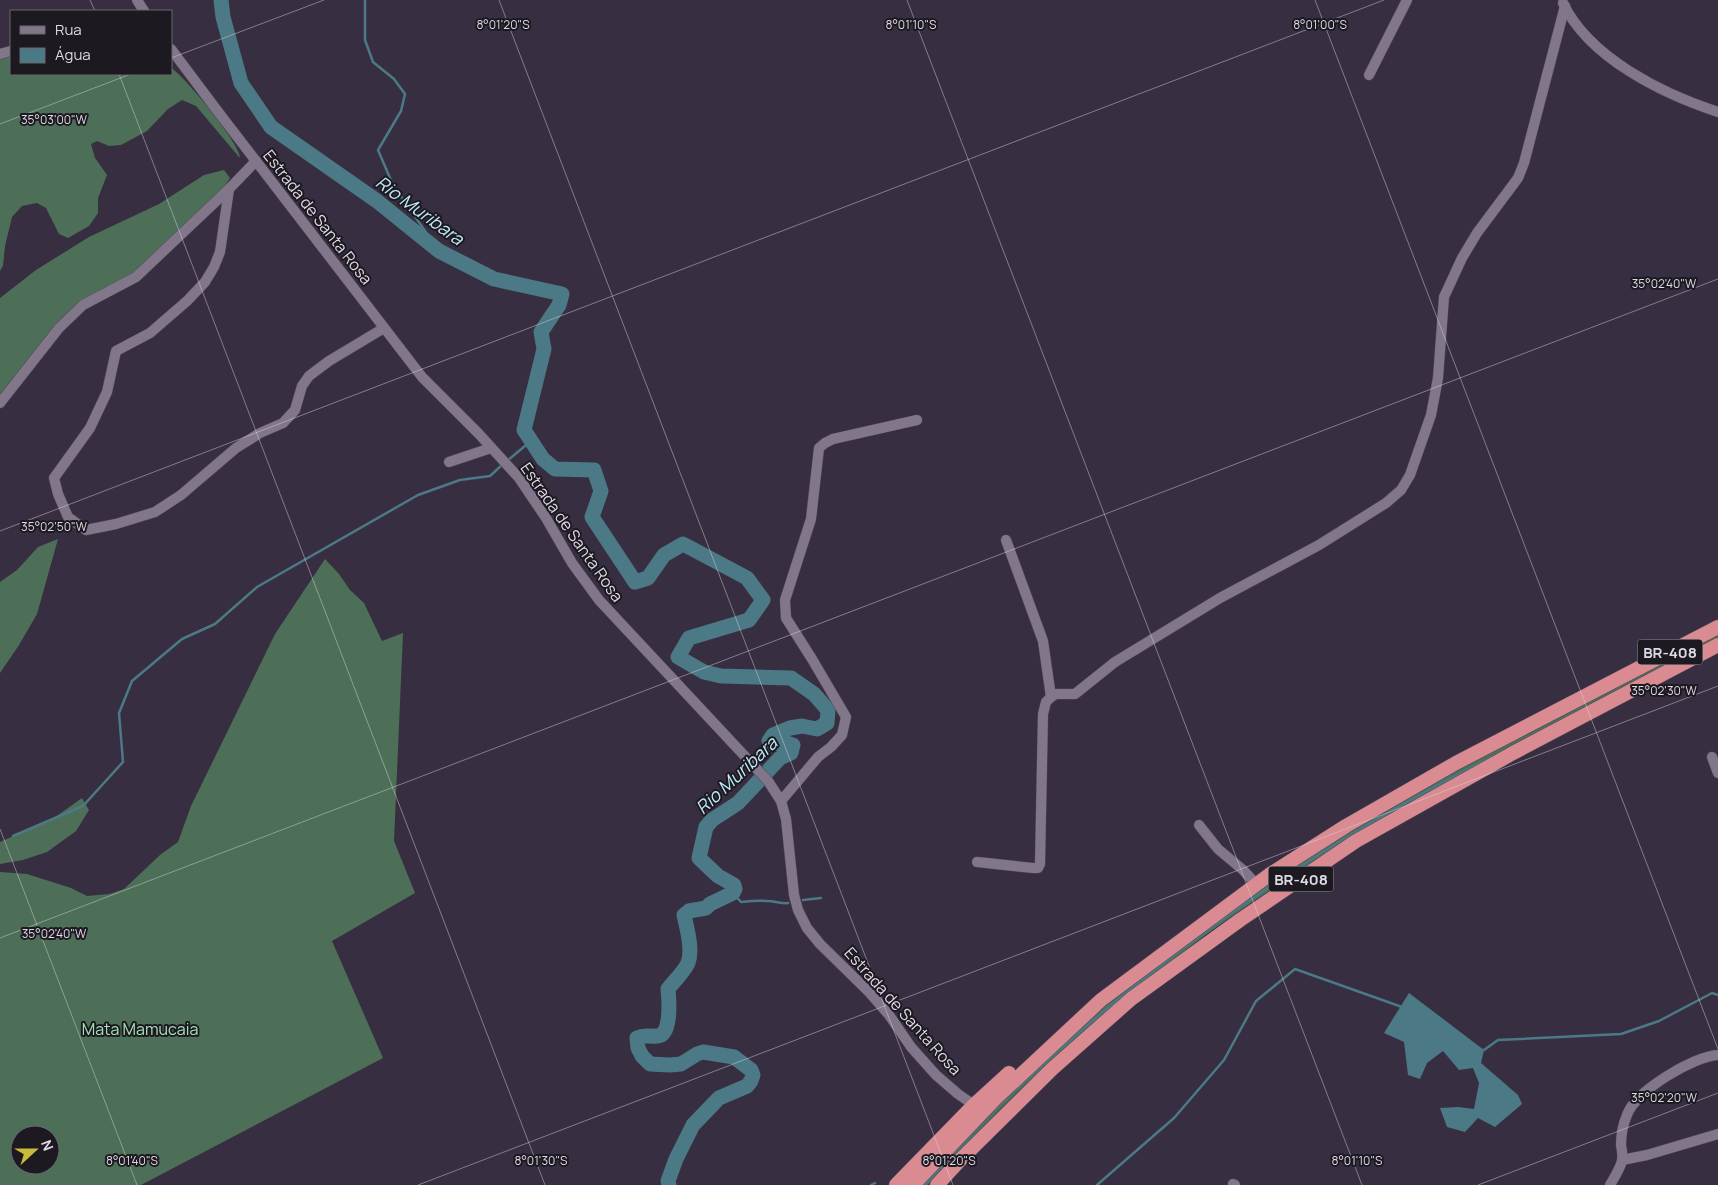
<svg xmlns="http://www.w3.org/2000/svg" width="1718" height="1185" font-family="Manrope,sans-serif">
	<rect width="100%" height="100%" fill="#382e41"/>
	<g fill="#4d6f58" fill-rule="evenodd">
		<path d="M7,56h4v18h160v-6c13,7 69,76 69,89h-1l-43,-51 -14,-6 -14,9 -21,22 -26,14 -12,1 -12,-5 -6,3 4,14 12,17 -9,23v15l-9,13 -21,12 -9,-4 -13,-26 -9,-5 -15,3 -10,11 -7,29 -2,20 -3,5v-212z"/>
		<polygon points="224,170 230,178 221,192 137,272 104,292 58,333 0,403 0,298 36,270 89,237 159,204 204,175"/>
		<polygon points="58,539 37,614 19,645 0,673 0,582 17,570 38,547"/>
		<path d="M325,559l14,15 11,16 14,13 18,38 21,-8 -9,208 21,52 -83,48 51,117 -242,127h-141v-313l27,2 44,14 16,8 22,-2 15,-5 36,-34 18,-13 13,-36 84,-172zM20,1135h30v30h-30z"/>
		<path d="M1718,634v8l-404,219c-43,29 -87,57 -128,89 -48,36 -95,76 -140,116 -42,37 -80,79 -118,119h-9l47,-51 143,-132 87,-69 121,-83 105,-61z"/>
		<polygon points="82,798 89,810 76,831 47,852 23,860 0,864 0,842 54,818"/>
	</g>
	<polygon fill="#4b7986" points="1409,993 1484,1050 1481,1063 1518,1095 1522,1104 1495,1127 1478,1118 1465,1132 1447,1127 1440,1108 1458,1107 1474,1109 1479,1083 1473,1068 1459,1070 1443,1051 1427,1063 1420,1079 1408,1075 1404,1042 1384,1033"/>
	<g fill="none" stroke-linecap="round" stroke-linejoin="round">
		<g stroke="#4b7986" stroke-width="2.5">
			<polyline points="365,0 365,40 373,62 394,79 405,94 401,111 378,150 393,185 439,251"/>
			<polyline points="507,461 531,441"/>
			<polyline points="13,836 83,806 123,762 119,713 132,681 182,639 215,624 257,587 418,495 460,480 490,476 503,464"/>
			<path d="M733,893l8,9c9,-1 18,-2 26,-1 8,0 15,3 21,2"/>
			<polyline points="803,900 821,898"/>
			<polyline points="1480,1050 1484,1050 1498,1040 1621,1034 1659,1021 1712,993 1718,995"/>
			<polyline points="871,1185 875,1183"/>
			<path d="M924,1185c29,-31 58,-64 89,-93 143,-135 305,-248 481,-336"/>
			<polyline points="1097,1185 1174,1118 1224,1060 1256,1001 1295,969 1402,1007"/>
		</g>
		<path stroke="#4b7986" stroke-width="15" d="M221,0l2,17 18,66 30,44 106,74 62,50 55,28 68,15 -3,11 -18,27 3,17 -20,81 19,29 12,10 39,1 7,21 -9,26 43,65 13,-4 16,-23 19,-11 64,34 16,22 -14,20 -60,18 -11,19 26,15 17,4 70,2 23,16 14,16 -1,13 -10,6 -15,-3 -12,2 -17,7 -4,6 2,3 13,-2 9,3 -2,8 -11,5 -42,45 -26,17 -6,7 -7,31 19,18 16,9 1,4 -2,4 -23,11 -4,4 -17,3 -5,4c3,14 9,35 4,48 -4,9 -14,18 -20,26 1,10 4,47 -11,47 -8,1 -12,-2 -20,2l1,10 4,8 8,8 20,1 11,-1 16,-10 6,-2 31,5 17,13 2,5 -2,6 -4,5 -28,12 -26,27 -17,34 -8,22 1,4"/>
		<defs>
			<g id="minor">
				<polyline points="137,0 144,11"/>
				<path d="M1563,3c26,55 100,91 155,109"/>
				<polyline points="171,49 219,113 422,377 479,434 519,478 546,518 572,563 599,600 768,781 781,801 786,819 794,895 798,910 807,928 820,944 869,992 889,1015 911,1047 936,1075 958,1094 974,1105"/>
				<polyline points="0,54 11,51"/>
				<polyline points="1369,75 1407,0"/>
				<polyline points="256,161 229,189 220,252 214,267 205,282 187,301 150,333 116,351 107,392 90,428 54,478 58,494 68,517 86,530 116,524 155,512 181,495 236,448 260,433 283,423 295,410 302,386 309,376 329,361 384,328"/>
				<polyline points="0,403 59,328 83,305 136,277 229,189"/>
				<polyline points="449,462 491,448"/>
				<polyline points="1006,540 1043,641 1051,697"/>
				<polyline points="1712,757 1718,773"/>
				<polyline points="781,801 818,757 831,747 842,735 846,717 812,659 786,618 785,600 811,519 819,448 825,443 833,439 917,420"/>
				<polyline points="1199,825 1218,849 1243,870 1256,884"/>
				<polyline points="977,862 1033,868 1038,868 1040,864 1043,714 1046,702 1051,697 1056,694 1075,694 1115,662 1220,598 1319,545 1386,503 1401,490 1410,475 1431,415 1438,378 1444,297 1462,258 1477,233 1518,178 1524,163 1565,6"/>
				<polyline points="1622,1160 1647,1155 1718,1134"/>
				<polyline points="1233,1184 1235,1185"/>
				<path d="M1610,1185c4,-7 10,-16 12,-24 1,-5 0,-11 -1,-16 0,-10 2,-21 6,-30 8,-24 67,-59 91,-60"/>
			</g>
			<g id="highway">
				<polyline points="896,1185 974,1105 1009,1073"/>
				<polyline points="913,1185 996,1098 1101,1000 1269,875 1346,826 1456,763 1718,627"/>
				<polyline points="937,1185 961,1159 1052,1069 1131,999 1240,920 1356,841 1513,753 1718,645"/>
			</g>
		</defs>
		<use href="#minor" stroke="#524958" stroke-width="11"/>
		<use href="#highway" stroke="#524958" stroke-width="15"/>
		<use href="#minor" stroke="#82768b" stroke-width="10"/>
		<use href="#highway" stroke="#d98b91" stroke-width="14"/>
	</g>
	<path fill="none" stroke="#dfd9e5" stroke-width="1" stroke-opacity="0.45" d="M90,0l5,11M499,0l454,1185M907,0l455,1185M1315,0l403,1049M171,58l153,-58M119,74l426,1111M0,124l131,-50M0,531l1384,-531M0,829l137,356M0,938l1718,-659M418,1185l1300,-499M1478,1185l240,-92"/>
	<g text-anchor="middle" dominant-baseline="central" stroke-width="4" stroke-linejoin="round" paint-order="stroke">
		<g fill="#1d1921" stroke="#a59faa" stroke-width="1">
			<rect x="1637.5" y="639.5" width="65" height="25" rx="4"/>
			<rect x="1268.5" y="866.5" width="65" height="25" rx="4"/>
		</g>
		<g font-size="15" font-weight="bold" fill="#dfd9e5">
			<text x="1670" y="652">BR-408</text>
			<text x="1301" y="879">BR-408</text>
		</g>
		<g font-size="16" fill="#dfd9e5" stroke="#1d1921">
			<text transform="translate(318 217) rotate(52)">Estrada de Santa Rosa</text>
			<text transform="translate(572 532) rotate(55)">Estrada de Santa Rosa</text>
			<text transform="translate(903 1011) rotate(48)">Estrada de Santa Rosa</text>
		</g>
		<g font-size="16" fill="#a5e1b8" stroke="#1d1921">
			<text x="140" y="1029">Mata Mamucaia</text>
		</g>
		<g font-size="18" font-style="italic" fill="#beebf9" stroke="#1d1921">
			<text transform="translate(420 210) rotate(36)">Rio Muribara</text>
			<text transform="translate(736 775) rotate(-43)">Rio Muribara</text>
		</g>
	</g>
	<g font-size="12" text-anchor="middle" fill="#dfd9e5" stroke="#1d1921" stroke-width="4" stroke-linejoin="round" paint-order="stroke">
		<text x="911" y="29">8°01'10"S</text>
		<text x="503" y="29">8°01'20"S</text>
		<text x="1320" y="29">8°01'00"S</text>
		<text x="54" y="124">35°03'00"W</text>
		<text x="1664" y="288">35°02'40"W</text>
		<text x="54" y="531">35°02'50"W</text>
		<text x="1664" y="695">35°02'30"W</text>
		<text x="54" y="938">35°02'40"W</text>
		<text x="1664" y="1102">35°02'20"W</text>
		<text x="132" y="1165">8°01'40"S</text>
		<text x="541" y="1165">8°01'30"S</text>
		<text x="949" y="1165">8°01'20"S</text>
		<text x="1357" y="1165">8°01'10"S</text>
	</g>
	<rect x="10" y="10" width="162" height="65" fill="#1d1921" stroke="#6b666f"/>
	<rect x="20" y="26" width="25" height="8" fill="#82768b" stroke="#6b666f"/>
	<text x="55" y="35" font-size="15" fill="#dfd9e5">Rua</text>
	<rect x="20" y="48" width="25" height="15" fill="#4b7986" stroke="#6b666f"/>
	<text x="55" y="60" font-size="15" fill="#dfd9e5">Água</text>
	<g transform="translate(35 1150) rotate(69)"><circle r="24" fill="#1d1921" stroke="#6b666f"/>
	<path d="M0-4L9 19L0 12L-9 19Z" fill="#c8bb3b"/>
	<text y="-8" font-size="14" font-weight="bold" text-anchor="middle" fill="#dfd9e5">N</text>
	</g>
</svg>
